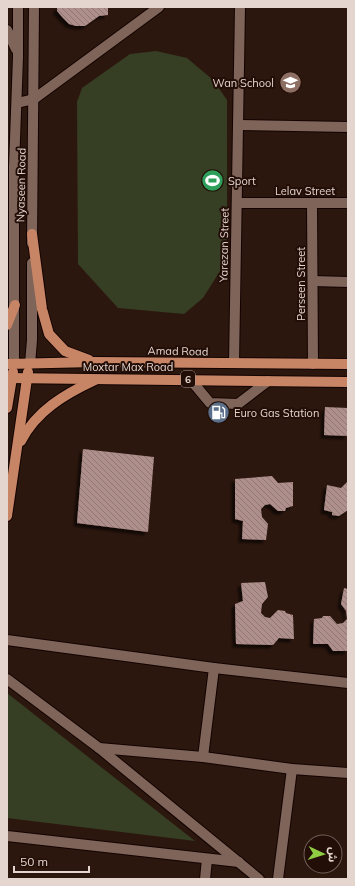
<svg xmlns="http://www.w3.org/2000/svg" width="355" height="886" font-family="Mulish,'Noto Sans Arabic',sans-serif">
	<defs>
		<pattern id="building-back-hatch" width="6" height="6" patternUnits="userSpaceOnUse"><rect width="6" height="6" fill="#ae8f8b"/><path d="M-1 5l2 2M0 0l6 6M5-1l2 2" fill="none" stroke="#8e7774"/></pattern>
		<filter id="shadow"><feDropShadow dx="-3.5" dy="3.5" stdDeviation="1" flood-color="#0009"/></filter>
	</defs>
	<rect width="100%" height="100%" fill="#2c170e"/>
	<g fill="#363e24">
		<polygon points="156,51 187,58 213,80 227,100 227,260 203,298 184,314 118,308 78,264 77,102 82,88 130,54"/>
		<polygon points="7,693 195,841 7,818"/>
	</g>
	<g fill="url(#building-back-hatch)" filter="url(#shadow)">
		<polygon points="57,7 108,7 108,15 99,16 85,26 76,26 69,24 63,18 57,11"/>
		<polygon points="325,407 348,408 348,436 324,435"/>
		<polygon points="83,449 154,457 148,532 77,523"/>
		<polygon points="272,476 278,483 293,482 293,506 286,508 285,511 278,511 270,504 265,505 261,509 262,517 268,524 266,540 242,539 243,521 235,519 235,479"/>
		<polygon points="348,481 348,510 339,516 332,515 332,512 324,510 327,485 341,488"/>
		<polygon points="265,582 268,597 262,604 261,613 265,617 270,618 278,610 285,611 286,613 293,615 294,639 279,638 273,645 236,644 235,604 243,601 241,583"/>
		<polygon points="344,588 348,589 348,651 333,651 328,644 313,644 314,619 322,618 323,616 330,616 337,624 343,623 347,619 346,611 341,604"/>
	</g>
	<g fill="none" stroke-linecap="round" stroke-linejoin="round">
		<defs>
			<g id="minor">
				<polyline points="7,30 16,49"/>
				<polyline points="17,103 34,99 159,7"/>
				<polyline points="238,125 348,127"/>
				<polyline points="237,203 348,203"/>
				<polyline points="312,203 313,364"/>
				<polyline points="32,243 34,7"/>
				<polyline points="313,281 348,282"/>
				<polyline points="234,363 240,7"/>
				<polyline points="14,364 14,166 18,57 18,7"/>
				<polyline points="30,364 32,340 32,263"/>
				<polyline points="190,379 210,403 238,404 268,381"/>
				<polyline points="7,640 214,668 348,683"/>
				<polyline points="7,679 99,748 259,879"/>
				<polyline points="99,748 203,757 292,769 348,773"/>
				<polyline points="203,757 214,668"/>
				<polyline points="7,836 239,862"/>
				<polyline points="205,879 207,859"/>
				<polyline points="278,879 292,769"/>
			</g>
			<g id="major">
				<polyline points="32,234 42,309 49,334 65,351 89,360"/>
				<polyline points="7,325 15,305"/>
				<polyline points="7,364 95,362 348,364"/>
				<polyline points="7,378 348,382"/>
				<polyline points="7,408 13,372"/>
				<path d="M21,441c15,-30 44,-47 74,-61"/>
				<polyline points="7,516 28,372"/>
			</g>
		</defs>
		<use href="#minor" stroke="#130300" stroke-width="12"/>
		<use href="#major" stroke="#130300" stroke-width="12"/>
		<use href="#minor" stroke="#7e6459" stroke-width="10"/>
		<use href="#major" stroke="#c78566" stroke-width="10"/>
	</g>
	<defs>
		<symbol id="school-disc" viewBox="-11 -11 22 22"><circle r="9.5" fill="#8d6e63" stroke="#220e06"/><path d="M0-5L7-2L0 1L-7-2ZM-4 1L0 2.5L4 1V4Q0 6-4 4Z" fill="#fff"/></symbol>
		<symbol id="stadium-disc" viewBox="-11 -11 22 22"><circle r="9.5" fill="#2e9e5b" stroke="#220e06"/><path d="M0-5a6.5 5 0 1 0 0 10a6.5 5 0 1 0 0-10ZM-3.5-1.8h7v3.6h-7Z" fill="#fff"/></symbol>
		<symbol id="fuel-disc" viewBox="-11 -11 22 22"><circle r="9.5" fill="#5c6f8a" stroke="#220e06"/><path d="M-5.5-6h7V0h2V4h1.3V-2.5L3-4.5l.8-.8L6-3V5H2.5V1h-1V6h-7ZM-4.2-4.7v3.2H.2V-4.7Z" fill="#fff"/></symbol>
	</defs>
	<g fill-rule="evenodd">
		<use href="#school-disc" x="278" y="70" width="25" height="25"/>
		<use href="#stadium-disc" x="200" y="168" width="25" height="25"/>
		<use href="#fuel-disc" x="206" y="400" width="25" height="25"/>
	</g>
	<g text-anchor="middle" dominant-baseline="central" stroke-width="4" stroke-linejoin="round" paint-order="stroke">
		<rect fill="#220e06" stroke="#aa9993" stroke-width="1" x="181" y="371" width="14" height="16" rx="3"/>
		<g font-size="10" font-weight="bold" fill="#e4d5cf">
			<text x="188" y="379">6</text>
		</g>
		<g font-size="11" fill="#e4d5cf" stroke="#220e06" text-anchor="start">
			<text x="274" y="83" text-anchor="end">Wan School</text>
			<text x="228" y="181">Sport</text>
			<text x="234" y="413">Euro Gas Station</text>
		</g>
		<g font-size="11" fill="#e4d5cf" stroke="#220e06">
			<text transform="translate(21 185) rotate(-89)">Nyaseen Road</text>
			<text x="305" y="191">Lelav Street</text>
			<text transform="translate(224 245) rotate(-89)">Yarezan Street</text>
			<text transform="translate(301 284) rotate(-90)">Perseen Street</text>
			<text transform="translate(178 351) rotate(1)">Amad Road</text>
			<text x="128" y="367">Moxtar Max Road</text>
		</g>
	</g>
	<rect width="355" height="886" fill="none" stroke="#e4d5cf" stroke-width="16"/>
	<g transform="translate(323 854) rotate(94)"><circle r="19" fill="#220e06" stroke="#705e56"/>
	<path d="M0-3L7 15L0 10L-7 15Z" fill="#8fcd42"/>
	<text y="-6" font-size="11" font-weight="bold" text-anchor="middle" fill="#e4d5cf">ش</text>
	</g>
	<path d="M14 866v6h75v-6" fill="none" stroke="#e4d5cf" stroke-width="2"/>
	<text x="20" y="866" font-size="12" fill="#e4d5cf" stroke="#220e06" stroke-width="3" paint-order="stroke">50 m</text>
</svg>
